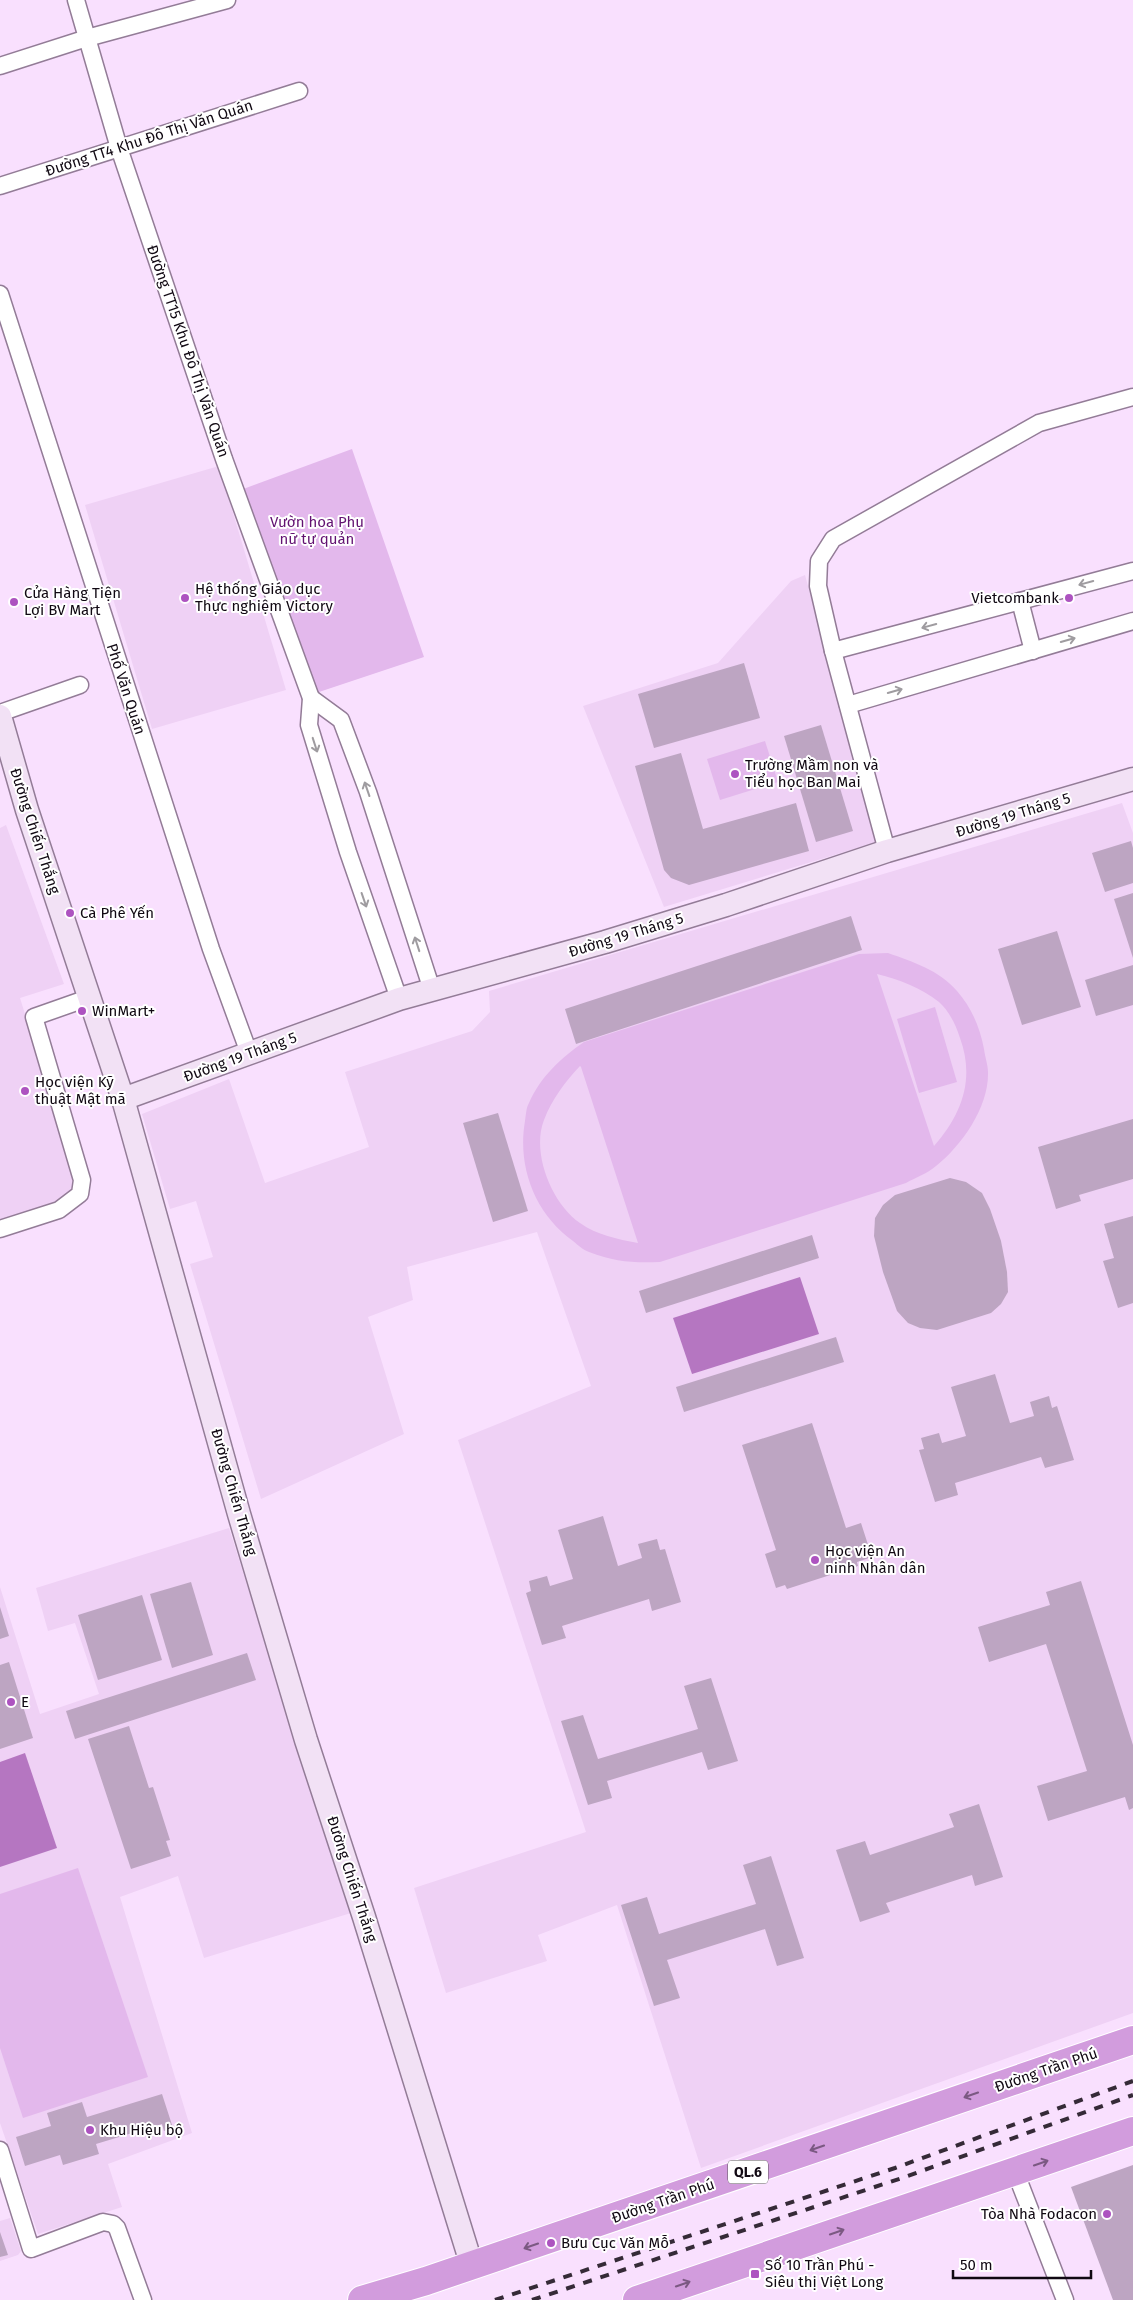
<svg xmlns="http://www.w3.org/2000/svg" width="1133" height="2300" font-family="'Fira Sans',sans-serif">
	<rect width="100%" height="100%" fill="#f9e0fe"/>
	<g fill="#efd1f5">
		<polygon points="219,466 286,690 152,729 85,505"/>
		<polygon points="805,575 877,842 664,907 583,706 718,663 791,581"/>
		<polygon points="1122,803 1133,833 1133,2013 701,2168 617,1905 538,1935 547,1961 446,1993 414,1888 586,1832 458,1440 591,1386 537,1232 407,1267 413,1300 368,1317 404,1434 261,1499 190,1264 213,1257 196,1201 170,1209 142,1114 229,1079 265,1183 369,1147 345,1072 472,1031 490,1012 489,991"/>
		<polygon points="6,825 64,984 20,998 78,1184 75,1195 0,1220 0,828"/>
		<polygon points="229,1528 351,1913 204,1958 178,1876 120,1897 192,2133 108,2164 122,2207 38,2234 0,2123 0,1587 40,1714 99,1694 75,1623 48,1631 36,1588"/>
		<polygon points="10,2218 21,2251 18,2255 0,2261 0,2221"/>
	</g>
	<g fill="#e3b8ec" fill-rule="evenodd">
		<polygon points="352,449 424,657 313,694 238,491"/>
		<polygon points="765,741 778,782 720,800 707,759"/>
		<path d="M888,953c25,9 51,17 69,38 15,17 23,37 27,58 1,8 4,16 4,23 1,35 -26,73 -52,94 -8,7 -21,12 -30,17l-246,79c-27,1 -45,0 -71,-10 -6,-2 -11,-7 -16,-11 -38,-27 -56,-74 -48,-120 1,-6 1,-13 4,-18 12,-27 32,-45 55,-61l275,-88zM877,974c23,6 43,13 62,28 10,9 17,23 21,36 15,41 2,76 -26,108zM580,1066l1,1 57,176c-21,-4 -41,-8 -58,-20 -28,-19 -49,-70 -36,-103 8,-21 21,-38 36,-54z"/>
		<polygon points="935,1007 957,1082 919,1093 897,1019"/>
		<polygon points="78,1868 148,2077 23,2118 0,2048 0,1894"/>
	</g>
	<g fill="#b576c1">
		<polygon points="800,1277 819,1334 692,1374 673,1318"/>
		<polygon points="25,1753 57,1848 0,1867 0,1762"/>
	</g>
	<g fill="#bda5c2">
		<polygon points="744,663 760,718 654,748 638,694"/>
		<polygon points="821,725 853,831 816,842 784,736"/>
		<polygon points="681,753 703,829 796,803 809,851 689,885 671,878 664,870 635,766"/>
		<polygon points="1131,841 1133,848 1133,883 1105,892 1092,853"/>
		<polygon points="1133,893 1133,958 1114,899"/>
		<polygon points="851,916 862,950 576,1044 565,1009"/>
		<polygon points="1057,931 1081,1007 1022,1025 998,949"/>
		<polygon points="1133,965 1133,1005 1096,1016 1085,980"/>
		<polygon points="498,1113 528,1211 493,1222 463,1123"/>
		<polygon points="1133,1119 1133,1179 1079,1195 1081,1201 1056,1209 1038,1147"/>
		<polygon points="950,1178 966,1182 982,1193 990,1209 1001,1241 1007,1272 1008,1292 1001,1304 991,1313 937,1330 920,1328 908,1323 897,1311 883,1272 874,1236 875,1218 883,1205 895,1195"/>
		<polygon points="1133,1216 1133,1303 1118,1308 1103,1261 1114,1258 1104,1224"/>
		<polygon points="812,1235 819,1258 646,1313 639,1291"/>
		<polygon points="836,1337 844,1362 684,1412 676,1387"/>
		<polygon points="995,1374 1010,1423 1034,1416 1030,1402 1049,1396 1052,1408 1057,1406 1074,1460 1045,1468 1041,1457 955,1483 958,1495 935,1502 919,1450 924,1449 921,1438 939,1433 942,1443 966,1436 951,1387"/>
		<polygon points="812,1423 846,1528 861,1523 872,1557 857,1562 858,1566 787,1589 785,1585 776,1588 765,1554 776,1550 742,1445"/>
		<polygon points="603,1516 618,1566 642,1558 638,1544 657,1539 660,1550 665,1549 681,1602 652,1611 649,1599 562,1626 566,1638 542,1645 526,1593 531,1591 529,1581 547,1576 550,1586 573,1579 558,1530"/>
		<polygon points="1081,1581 1133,1745 1133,1808 1129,1810 1125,1797 1048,1821 1037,1786 1087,1771 1046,1644 989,1662 978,1627 1050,1605 1046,1592"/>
		<polygon points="191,1582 213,1655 172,1668 150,1594"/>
		<polygon points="142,1595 162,1660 98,1680 78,1615"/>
		<polygon points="0,1607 9,1636 0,1639"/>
		<polygon points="247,1653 256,1680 75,1739 66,1711"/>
		<polygon points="9,1662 33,1738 0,1749 0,1665"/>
		<polygon points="711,1678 738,1761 708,1770 702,1752 607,1781 612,1798 588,1805 561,1721 583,1715 598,1759 698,1729 684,1686"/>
		<polygon points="129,1726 149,1788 153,1787 170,1840 166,1841 171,1856 131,1869 88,1739"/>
		<polygon points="979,1804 1003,1877 975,1886 972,1875 886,1903 890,1912 860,1922 836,1850 865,1841 870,1855 954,1827 949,1814"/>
		<polygon points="771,1856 804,1958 777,1966 765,1929 667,1960 680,1998 654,2006 621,1905 647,1897 659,1934 756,1904 743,1865"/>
		<polygon points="162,2094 173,2128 164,2131 162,2124 96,2144 99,2154 63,2165 60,2155 25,2166 16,2137 51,2126 47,2113 82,2102 87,2117"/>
		<polygon points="1133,2165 1133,2300 1113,2300 1071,2187"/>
		<polygon points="0,2232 8,2255 0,2257"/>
	</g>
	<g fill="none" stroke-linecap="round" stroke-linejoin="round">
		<defs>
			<g id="street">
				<polyline points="76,0 119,148 224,459 311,698 309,725 348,852 399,999"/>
				<polyline points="0,66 87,38 227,0"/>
				<polyline points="0,186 299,91"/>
				<polyline points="0,294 211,949 249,1053"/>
				<polyline points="1020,601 1033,651"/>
				<polyline points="833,651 1133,571"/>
				<polyline points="311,698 341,720 368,792 432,990"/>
				<polyline points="848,705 1133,621"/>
				<polyline points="0,713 80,685"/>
				<polyline points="887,851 833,651 818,586 819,561 833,539 1039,423 1133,397"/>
				<polyline points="0,1229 59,1210 80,1194 82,1180 34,1017 88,998"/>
				<polyline points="0,2150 31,2249 103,2222 113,2224 117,2228 143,2300"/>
				<polyline points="1015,2171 1065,2300"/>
			</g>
			<g id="secondary">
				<polyline points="0,716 27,810 123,1099 239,1514 306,1740 364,1917 472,2266"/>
				<polyline points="123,1099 399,999 605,942 726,905 887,851 1133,779"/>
			</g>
			<g id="highway">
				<polyline points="362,2300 426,2281 1133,2040"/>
				<polyline points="637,2300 1133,2131"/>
			</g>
		</defs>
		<use href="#street" stroke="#937c97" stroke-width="19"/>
		<use href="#secondary" stroke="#937c97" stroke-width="25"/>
		<use href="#highway" stroke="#fff" stroke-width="30"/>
		<use href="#street" stroke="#fff" stroke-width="16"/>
		<use href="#secondary" stroke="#f2e1f5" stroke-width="22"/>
		<use href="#highway" stroke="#d29cdd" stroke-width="28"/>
		<g stroke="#352a37" stroke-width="4" stroke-dasharray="9 9" stroke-linecap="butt">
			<polyline points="495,2300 895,2168 1133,2081"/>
			<polyline points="532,2300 902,2178 1133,2095"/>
		</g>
	</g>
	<defs><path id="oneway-shaft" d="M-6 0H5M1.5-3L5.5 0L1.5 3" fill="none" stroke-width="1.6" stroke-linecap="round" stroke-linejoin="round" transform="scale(1.25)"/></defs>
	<g stroke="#9f9ca0">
		<use href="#oneway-shaft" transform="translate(1086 583) rotate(165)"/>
		<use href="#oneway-shaft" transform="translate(929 626) rotate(165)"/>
		<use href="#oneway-shaft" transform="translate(1068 640) rotate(-16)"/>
		<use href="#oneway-shaft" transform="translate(895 691) rotate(-16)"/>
		<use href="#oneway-shaft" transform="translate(315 745) rotate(72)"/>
		<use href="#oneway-shaft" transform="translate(367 789) rotate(-109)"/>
		<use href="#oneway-shaft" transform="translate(364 900) rotate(71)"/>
		<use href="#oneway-shaft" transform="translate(417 944) rotate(-108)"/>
	</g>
	<g stroke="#7b5982">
		<use href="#oneway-shaft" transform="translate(971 2095) rotate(161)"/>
		<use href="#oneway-shaft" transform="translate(817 2148) rotate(161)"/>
		<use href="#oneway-shaft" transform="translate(1041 2163) rotate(-19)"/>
		<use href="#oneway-shaft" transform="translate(837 2232) rotate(-19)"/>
		<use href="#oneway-shaft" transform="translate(531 2246) rotate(161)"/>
		<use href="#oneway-shaft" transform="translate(683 2284) rotate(-19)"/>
	</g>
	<g fill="#ad53c0" stroke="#fff" stroke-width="2">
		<circle cx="185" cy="598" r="5"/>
		<circle cx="1069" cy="598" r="5"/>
		<circle cx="14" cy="602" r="5"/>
		<circle cx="735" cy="774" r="5"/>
		<circle cx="70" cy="913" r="5"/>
		<circle cx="82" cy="1011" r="5"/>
		<circle cx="25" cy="1091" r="5"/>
		<circle cx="815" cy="1560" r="5"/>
		<circle cx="11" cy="1702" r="5"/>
		<circle cx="90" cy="2130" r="5"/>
		<circle cx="1107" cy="2214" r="5"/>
		<circle cx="551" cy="2243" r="5"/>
		<rect x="750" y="2269" width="10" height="10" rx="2.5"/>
	</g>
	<g text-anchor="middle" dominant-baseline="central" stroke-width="4" stroke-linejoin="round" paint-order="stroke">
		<rect fill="#fff" stroke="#585259" stroke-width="1" x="728" y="2160.5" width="40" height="23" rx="4"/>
		<g font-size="14" font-weight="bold" fill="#100812">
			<text x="748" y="2172">QL.6</text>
		</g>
		<g font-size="15" fill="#100812" stroke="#fff">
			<text transform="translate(149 138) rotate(-18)">Đường TT4 Khu Đô Thị Văn Quán</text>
			<text transform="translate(188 351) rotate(71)">Đường TT15 Khu Đô Thị Văn Quán</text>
			<text transform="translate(126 689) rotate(72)">Phố Văn Quán</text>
			<text transform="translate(1013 815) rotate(-17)">Đường 19 Tháng 5</text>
			<text transform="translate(35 831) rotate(72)">Đường Chiến Thắng</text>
			<text transform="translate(626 935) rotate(-17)">Đường 19 Tháng 5</text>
			<text transform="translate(240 1057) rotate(-20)">Đường 19 Tháng 5</text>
			<text transform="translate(234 1492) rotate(74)">Đường Chiến Thắng</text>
			<text transform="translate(352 1879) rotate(72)">Đường Chiến Thắng</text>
			<text transform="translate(1046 2070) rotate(-19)">Đường Trần Phú</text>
			<text transform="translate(663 2201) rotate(-19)">Đường Trần Phú</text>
		</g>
		<g font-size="15" fill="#621271" stroke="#fff">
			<text x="317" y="522">Vườn hoa Phụ<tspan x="317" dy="17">nữ tự quản</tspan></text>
		</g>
		<g font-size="15" fill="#100812" stroke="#fff" text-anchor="start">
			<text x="195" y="589">Hệ thống Giáo dục<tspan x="195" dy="17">Thực nghiệm Victory</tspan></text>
			<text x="24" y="593">Cửa Hàng Tiện<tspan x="24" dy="17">Lợi BV Mart</tspan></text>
			<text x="1059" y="598" text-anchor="end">Vietcombank</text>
			<text x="745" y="765">Trường Mầm non và<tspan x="745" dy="17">Tiểu học Ban Mai</tspan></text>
			<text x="80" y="913">Cà Phê Yến</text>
			<text x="92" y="1011">WinMart+</text>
			<text x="35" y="1082">Học viện Kỹ<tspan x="35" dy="17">thuật Mật mã</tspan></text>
			<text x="825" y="1551">Học viện An<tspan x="825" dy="17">ninh Nhân dân</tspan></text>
			<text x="21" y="1702">E</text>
			<text x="100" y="2130">Khu Hiệu bộ</text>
			<text x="1097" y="2214" text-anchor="end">Tòa Nhà Fodacon</text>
			<text x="561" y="2243">Bưu Cục Văn Mỗ</text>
			<text x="765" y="2265">Số 10 Trần Phú -<tspan x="765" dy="17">Siêu thị Việt Long</tspan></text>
		</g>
	</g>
	<path d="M953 2270v8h138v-8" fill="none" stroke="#100812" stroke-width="2.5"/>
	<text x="960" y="2270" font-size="15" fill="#100812" stroke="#ffffff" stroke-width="4" paint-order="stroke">50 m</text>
</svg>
